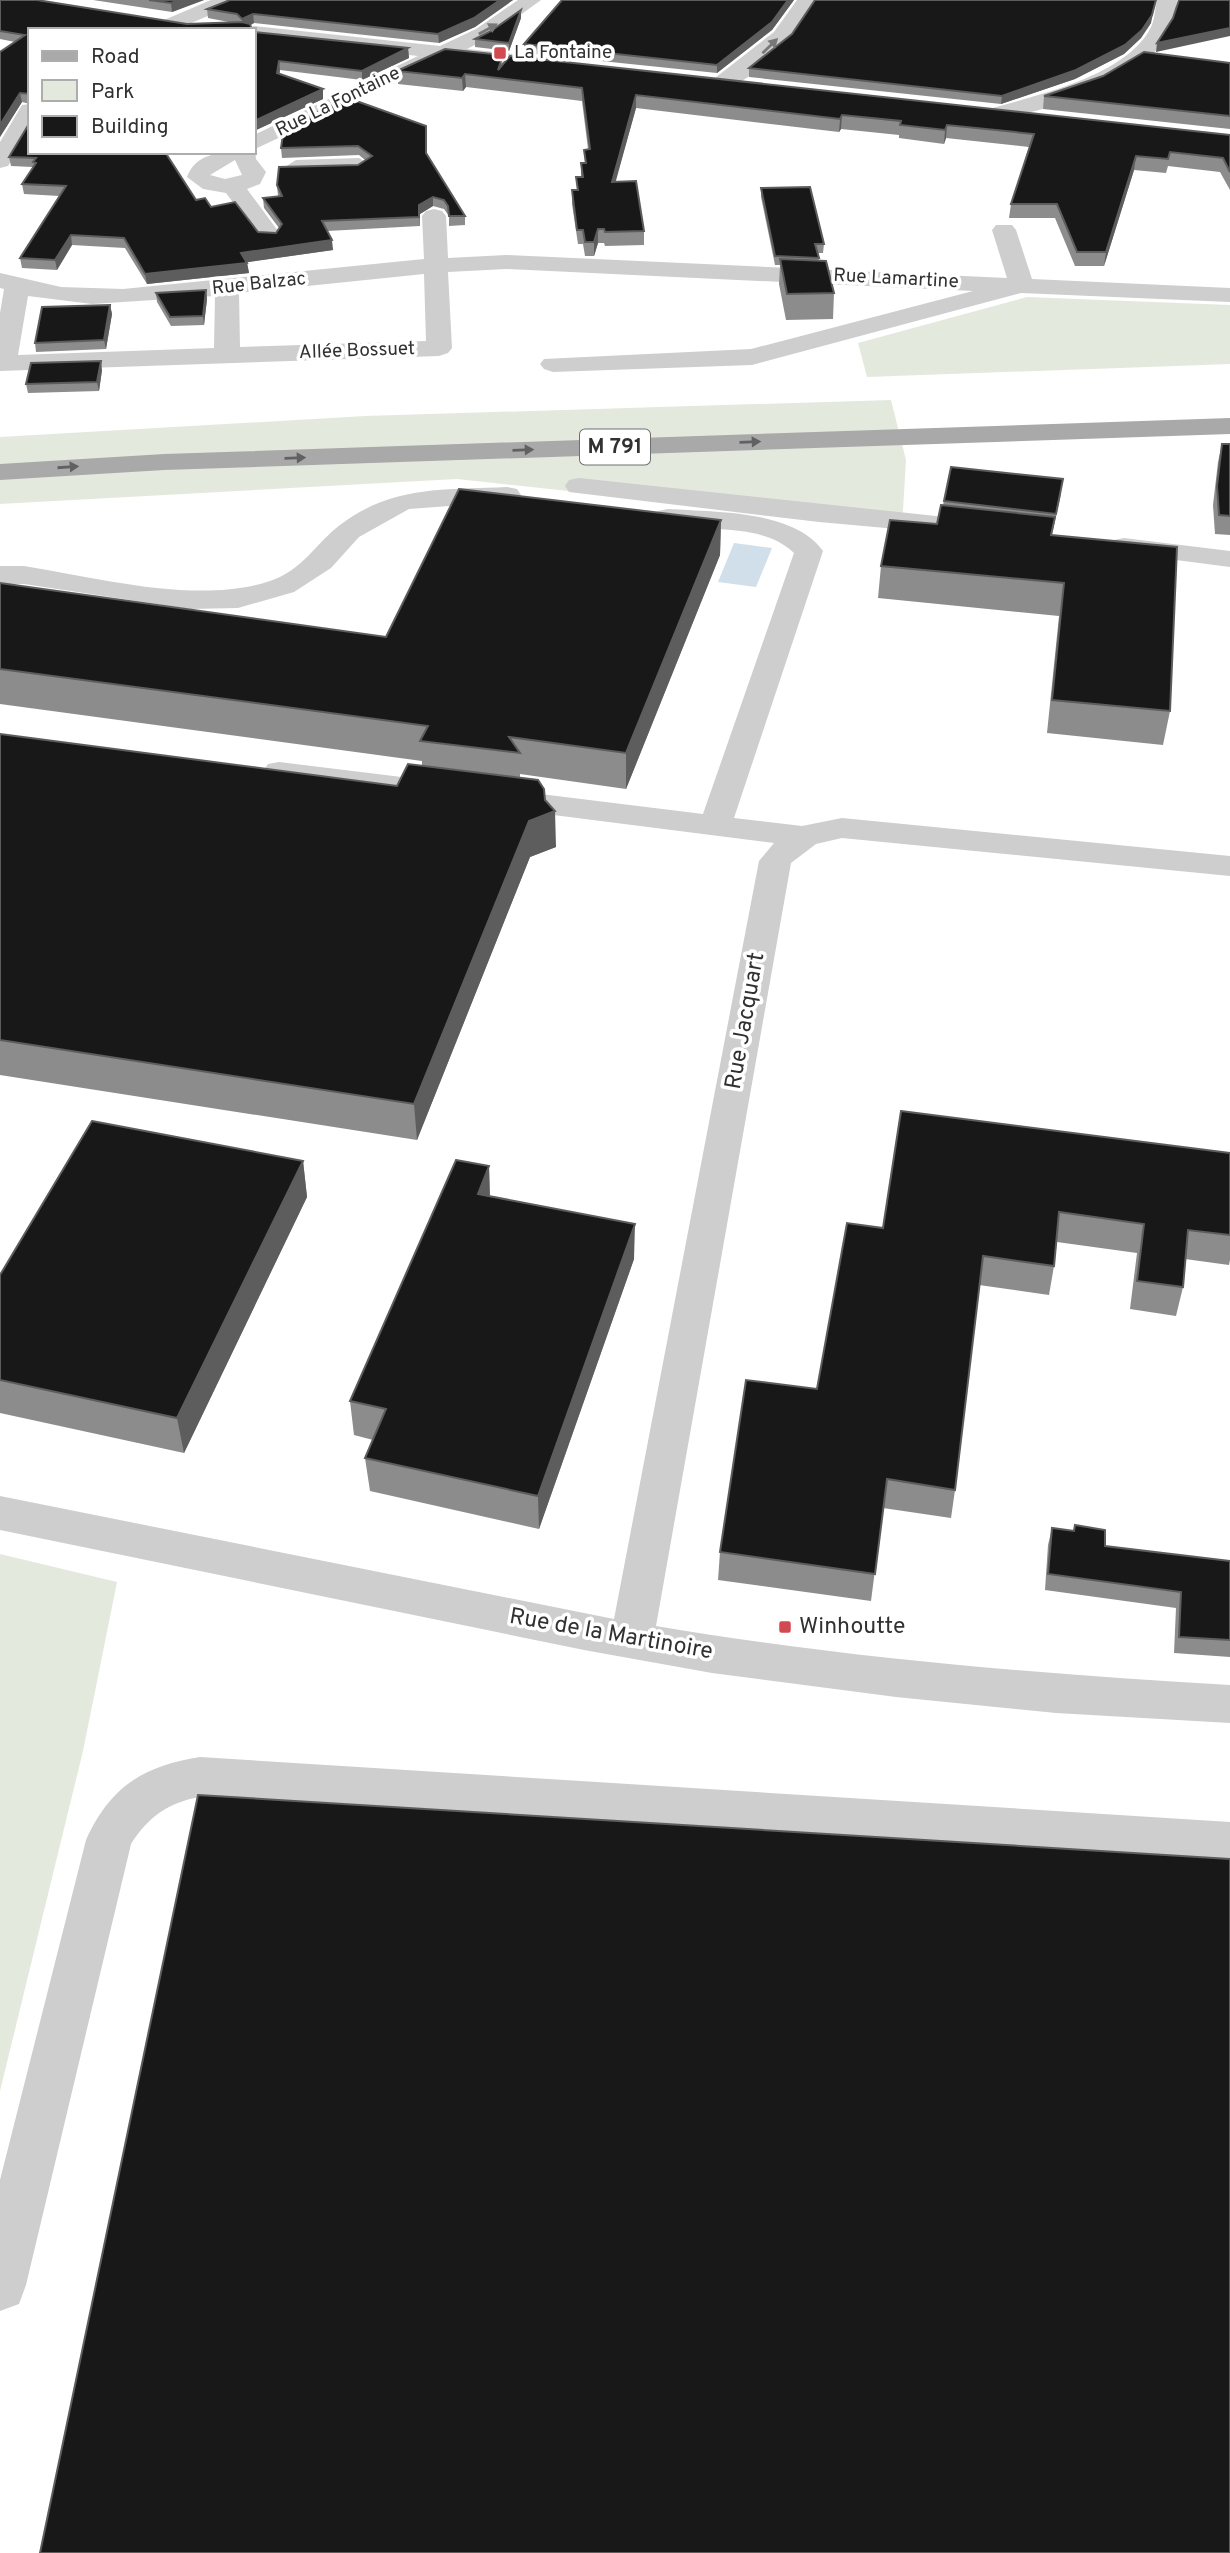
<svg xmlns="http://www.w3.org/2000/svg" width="1230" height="2553" font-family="Overpass,sans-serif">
	<rect width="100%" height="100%" fill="#fff"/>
	<g fill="#e4e9de">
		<polygon points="1027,297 1230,305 1230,364 867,377 858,343"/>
		<polygon points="891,400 906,460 902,527 457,479 0,504 0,437 365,416"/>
		<polygon points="0,1554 117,1582 83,1751 0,2091"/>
	</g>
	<polygon fill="#d0dfe9" points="734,543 772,548 756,587 718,582"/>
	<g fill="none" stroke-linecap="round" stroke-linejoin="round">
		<g fill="#cecece" fill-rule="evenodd">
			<polygon points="211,0 239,0 236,4 175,30 147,30 150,26"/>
			<path d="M518,0h23l-51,37 -23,12 93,10 11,6 -3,5 -8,1 -114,-12 -191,90 1,10 10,13 -6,12 -13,5 34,46 -4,5h-16l-35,-47 -23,-4 -16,-12c10,-28 42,-25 67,-25v-17l164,-79 -164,-18v-8h-9l2,-2 7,-2 186,20 36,-17zM235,160l7,15 -17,4 -15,-4z"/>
			<path d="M797,0h20c-13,25 -70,95 -102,88l-3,-5 3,-5 59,-46z"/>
			<path d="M1157,0h20c-1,8 -2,19 -5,26 -27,61 -117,80 -175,95l-11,-7 3,-5c48,-14 138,-33 162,-82 4,-8 4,-19 6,-27z"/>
			<polygon points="30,104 30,129 8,166 0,168 0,142 22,105"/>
			<polygon points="359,158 370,165 367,170 296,174 285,167 296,160"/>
			<path d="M434,209l8,2 4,5 2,42 58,-3 501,23 -15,-48 4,-5h16l4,5 16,49 198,9v14l-209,-9 -269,72 -199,7 -9,-3 -4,-5 4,-5 207,-10 222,-58 -467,-22 -58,3 4,76 -4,5 -9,3 -439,15v-58l4,-24 -4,-1v-15l61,14 62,2 301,-30 -2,-43 4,-5zM424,274l2,67 -186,6 -1,-54zM28,296l64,8 123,-8 -1,52 -196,7z"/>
			<polygon points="579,478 964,519 974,521 978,527 974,533 964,535 819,522 569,492 565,486 569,480"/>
			<path d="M507,487l10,2 4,6 -4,6 -108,8 -50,28 -28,31 -37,24 -56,16 -48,1 -166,-25h-24v-18h24c75,12 174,39 246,15 33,-11 46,-38 70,-56 53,-40 104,-35 167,-38z"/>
			<path d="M668,509c45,3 127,1 155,42l-89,267 68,8 40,-8 388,38v20l-388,-38 -26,6 -25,19 -135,763c190,32 382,48 574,59v38l-174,-10 -160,-16 -184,-24 -128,-23 -584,-120v-34l614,123 145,-758 15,-18 -495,-63 -11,-2 -5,-7 5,-7 11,-2 424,52 91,-261c-35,-33 -92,-19 -136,-30l-4,-6 4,-6z"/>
			<polygon points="1124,538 1230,551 1230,567 1114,552 1110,546 1114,540"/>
			<path d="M200,1757l1030,65v42l-1030,-67c-31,5 -52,20 -69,47l-105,441 -7,19 -19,7v-131l86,-340c24,-53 57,-74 114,-83z"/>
		</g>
		<polygon fill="#a9a9a9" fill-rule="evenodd" points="1230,418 1230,434 164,470 0,480 0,464 164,454"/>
	</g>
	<g fill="#8c8c8c">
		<polygon points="0,0 187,24 234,23 208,18 207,9 230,0 513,0 475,27 439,43 254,23 251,25 30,30 30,104 22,102 0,137 0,52 15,42 0,39"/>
		<polygon points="93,0 204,0 172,12"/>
		<polygon points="562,0 794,0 772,30 717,73 524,53 524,44"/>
		<polygon points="521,18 509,51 475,47 475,39"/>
		<polygon points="1151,23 1141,38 1124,54 1075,79 1001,104 749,77 749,68 792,34"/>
		<polygon points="254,32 408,48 409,58 362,80 280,70 279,74 323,99 254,131"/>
		<polygon points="503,63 1230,135 1230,190 1220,172 1168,166 1166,173 1134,170 1104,266 1075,266 1055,218 1009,218 1011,204 1029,147 946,138 944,144 899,138 899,135 841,129 839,132 636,108 615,182 644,231 644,245 605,246 604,243 598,243 594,256 585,256 583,244 578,244 572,204 572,190 577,190 576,177 581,177 581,163 585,163 584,150 588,149 582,101 466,87 463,91 398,84 397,71"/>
		<polygon points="1230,63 1230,129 1043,109 1044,96"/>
		<polygon points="30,122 211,207 258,232 276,233 279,228 264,208 263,198 278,196 277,185 358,165 365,160 359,155 282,158 281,148 284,128 427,154 465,216 465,225 449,226 449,216 444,209 433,206 420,214 420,226 327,231 333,250 247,262 249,273 147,284 125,248 72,245 57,270 22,268 20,258 60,196 24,194 22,184 33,167 11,166 9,157"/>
		<polygon points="761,188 824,244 823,253 818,253 819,261 834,293 833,319 786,320 779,284 780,265 775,265 761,197"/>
		<polygon points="206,290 207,299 204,325 171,326 157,302 156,293"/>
		<polygon points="110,305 112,314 106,349 36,352 35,343"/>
		<polygon points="102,370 99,391 28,393 26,384"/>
		<polygon points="1222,444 1230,444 1230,535 1215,534 1213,505 1218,462"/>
		<polygon points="951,467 1061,494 1052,535 1170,711 1163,745 1047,733 1059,616 878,598 881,566 937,524 943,505"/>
		<polygon points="721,520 720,555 626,789 520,774 520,778 545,800 556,847 530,857 417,1140 0,1075 0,734 397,786 422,766 422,761 0,704 0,583 386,637"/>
		<polygon points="1230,1153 1230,1260 1229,1265 1185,1259 1183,1287 1176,1316 1130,1309 1137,1253 1057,1242 1054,1266 1049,1295 979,1285 955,1490 951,1518 883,1508 871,1601 718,1580 720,1552 817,1389 883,1228"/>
		<polygon points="303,1161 307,1197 184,1453 0,1413 0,1275"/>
		<polygon points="489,1166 490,1196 634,1259 539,1529 370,1491 365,1458 373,1440 354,1435 350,1401"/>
		<polygon points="1075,1525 1105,1546 1230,1561 1230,1657 1174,1653 1176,1608 1045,1590 1048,1545 1052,1528 1073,1531"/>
	</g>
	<g fill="#5d5d5d">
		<polygon points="179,0 204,0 172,12 171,3"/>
		<polygon points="500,0 513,0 475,27 439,43 438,34"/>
		<polygon points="788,0 794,0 772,30 717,73 717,65"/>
		<polygon points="1156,0 1151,23 1141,38 1124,54 1075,79 1001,104 1002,96"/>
		<polygon points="521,10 521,18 509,51 509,43"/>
		<polygon points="253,14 254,23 243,28 242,19"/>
		<polygon points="1230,28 1230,36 1156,52 1157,43"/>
		<polygon points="408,48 409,58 362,80 362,71"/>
		<polygon points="279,61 280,70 278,83 277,73"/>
		<polygon points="465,74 466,87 463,91 462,78"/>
		<polygon points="323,89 323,99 254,131 254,121"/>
		<polygon points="20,93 22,102 0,137 0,125"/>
		<polygon points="636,95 636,108 612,195 612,182"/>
		<polygon points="842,115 841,129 839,132 840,119"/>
		<polygon points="947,125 946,138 944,144 945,130"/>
		<polygon points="1136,156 1134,170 1104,266 1106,252"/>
		<polygon points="433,197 433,206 420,214 420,226 419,205"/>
		<polygon points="598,229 598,243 594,256 594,242"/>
		<polygon points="71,235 72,245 57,270 55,260"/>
		<polygon points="332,240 333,250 242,263 241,253"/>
		<polygon points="247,263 249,273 147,284 145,274"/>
		<polygon points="206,290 207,299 204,325 203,316"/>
		<polygon points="110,305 112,314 106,349 104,340"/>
		<polygon points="101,361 102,370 99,391 97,382"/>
		<polygon points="721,520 720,555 626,789 626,753"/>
		<polygon points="555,811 556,847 530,857 417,1140 414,1104 529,821"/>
		<polygon points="303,1161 307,1197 184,1453 177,1418"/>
		<polygon points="489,1166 490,1201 478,1194"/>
		<polygon points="635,1224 634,1259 539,1529 538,1496"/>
	</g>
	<g fill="#181818" stroke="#5d5d5d" stroke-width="2">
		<polygon points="0,0 37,0 187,24 242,22 250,24 252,30 30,30 30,94 20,93 0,125 0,52 25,35 0,31"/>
		<polygon points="149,0 179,0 171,3"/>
		<polygon points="230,0 500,0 474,18 438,34 253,14 242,19 237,14 207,9"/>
		<polygon points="562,0 788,0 772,22 717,65 524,44"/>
		<polygon points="815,0 1156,0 1152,15 1142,30 1125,45 1076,70 1002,96 749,68 792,34"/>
		<polygon points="1179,0 1230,0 1230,28 1157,43 1173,18"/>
		<polygon points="521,10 509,43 475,39 491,31"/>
		<polygon points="254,32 408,48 362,71 279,61 277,73 323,89 254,121"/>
		<polygon points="445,49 503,55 498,70 510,56 1230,135 1230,172 1223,158 1170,152 1168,159 1136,156 1106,252 1077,252 1057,204 1011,204 1034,134 947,125 945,130 900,125 901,121 842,115 840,119 636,95 612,182 636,181 644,231 605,232 604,229 598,229 594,242 585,242 583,230 577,230 572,190 578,190 576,177 583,177 581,163 586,163 584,150 590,149 582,88 465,74 462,78 397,71"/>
		<polygon points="1144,52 1230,63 1230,116 1044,96 1103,76"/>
		<polygon points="348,98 426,126 426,153 465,216 449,216 448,206 444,200 433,197 419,205 419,217 322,221 332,240 241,253 247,263 145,274 124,238 71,235 55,260 20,258 66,186 22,184 36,163 33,162 36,158 9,157 30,122 30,152 165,152 196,200 205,198 211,207 235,202 258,232 276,233 282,224 263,198 282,196 277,185 279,167 358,165 372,156 358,146 281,148 284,128"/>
		<polygon points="810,187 824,244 815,244 819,258 775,256 761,188"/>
		<polygon points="780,259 826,261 834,293 787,294"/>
		<polygon points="206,290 203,316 170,317 156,293"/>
		<polygon points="110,305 104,340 35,343 42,307"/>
		<polygon points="101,361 97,382 26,384 31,363"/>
		<polygon points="1222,444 1230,444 1230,516 1219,515 1217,486"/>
		<polygon points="951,467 1063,479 1056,514 944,501"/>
		<polygon points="459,489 721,520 626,753 509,737 520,753 420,741 428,726 0,669 0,583 386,637"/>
		<polygon points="941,505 1055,517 1051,535 1177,547 1170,711 1052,700 1064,583 881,566 890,520 937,524"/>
		<polygon points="0,734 397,786 408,764 538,780 544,789 545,800 555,811 529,821 414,1104 0,1040"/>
		<polygon points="901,1111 1230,1153 1230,1235 1188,1230 1183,1287 1137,1281 1144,1224 1059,1212 1054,1266 983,1256 955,1490 887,1479 875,1574 720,1552 746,1380 817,1389 847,1223 883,1228"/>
		<polygon points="92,1121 303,1161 177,1418 0,1380 0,1275"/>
		<polygon points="456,1160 489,1166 478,1194 635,1224 538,1496 365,1458 386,1409 350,1401"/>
		<polygon points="1075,1525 1105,1530 1105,1546 1230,1561 1230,1640 1179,1637 1181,1592 1048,1574 1052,1528 1074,1531"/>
		<polygon points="198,1795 1230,1859 1230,2553 40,2553"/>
	</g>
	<defs><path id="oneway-solid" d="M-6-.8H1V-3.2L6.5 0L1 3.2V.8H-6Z" transform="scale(1.75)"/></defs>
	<g fill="#787878">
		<use href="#oneway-solid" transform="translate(488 29) rotate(-29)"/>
		<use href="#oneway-solid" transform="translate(770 46) rotate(-44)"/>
	</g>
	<g fill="#616161">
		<use href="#oneway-solid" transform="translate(750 442) rotate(-2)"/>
		<use href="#oneway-solid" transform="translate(523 450) rotate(-2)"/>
		<use href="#oneway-solid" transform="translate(295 458) rotate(-2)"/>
		<use href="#oneway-solid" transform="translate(68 467) rotate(-4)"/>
	</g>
	<g fill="#d24951" stroke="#fff" stroke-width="2.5">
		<rect x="493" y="46" width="14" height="14" rx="3.5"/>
		<rect x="778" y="1620" width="14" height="14" rx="3.5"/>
	</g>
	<g text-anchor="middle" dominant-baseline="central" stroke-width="7" stroke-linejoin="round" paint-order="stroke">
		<g font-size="19" fill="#313131" stroke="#fff" text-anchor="start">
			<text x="514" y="53">La Fontaine</text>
		</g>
		<g font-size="19" fill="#313131" stroke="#fff">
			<text transform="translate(338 102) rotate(-26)">Rue La Fontaine</text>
			<text transform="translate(896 279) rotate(3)">Rue Lamartine</text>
			<text transform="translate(259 284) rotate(-6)">Rue Balzac</text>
			<text transform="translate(357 351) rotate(-2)">Allée Bossuet</text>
		</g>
		<rect fill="#fff" stroke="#6f6f6f" stroke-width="2" x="580" y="429.5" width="70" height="35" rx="5"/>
		<g font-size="21" font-weight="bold" fill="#313131">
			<text x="615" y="447">M 791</text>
		</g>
		<g font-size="23" fill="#313131" stroke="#fff">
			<text transform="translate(746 1021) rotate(-80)">Rue Jacquart</text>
			<text transform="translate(611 1635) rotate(10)">Rue de la Martinoire</text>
		</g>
		<g font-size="23" fill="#313131" stroke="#fff" text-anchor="start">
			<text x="799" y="1627">Winhoutte</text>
		</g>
	</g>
	<rect x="28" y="28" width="228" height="126" fill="#ffffff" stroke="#adadad" stroke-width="2"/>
	<rect x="42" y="51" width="35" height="10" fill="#a9a9a9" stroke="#adadad" stroke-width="2"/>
	<text x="91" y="63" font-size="21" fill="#313131">Road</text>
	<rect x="42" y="80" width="35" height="21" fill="#e4e9de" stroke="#adadad" stroke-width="2"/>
	<text x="91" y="98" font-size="21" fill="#313131">Park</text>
	<rect x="42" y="116" width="35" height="21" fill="#181818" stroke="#adadad" stroke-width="2"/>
	<text x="91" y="133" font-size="21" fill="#313131">Building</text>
</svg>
